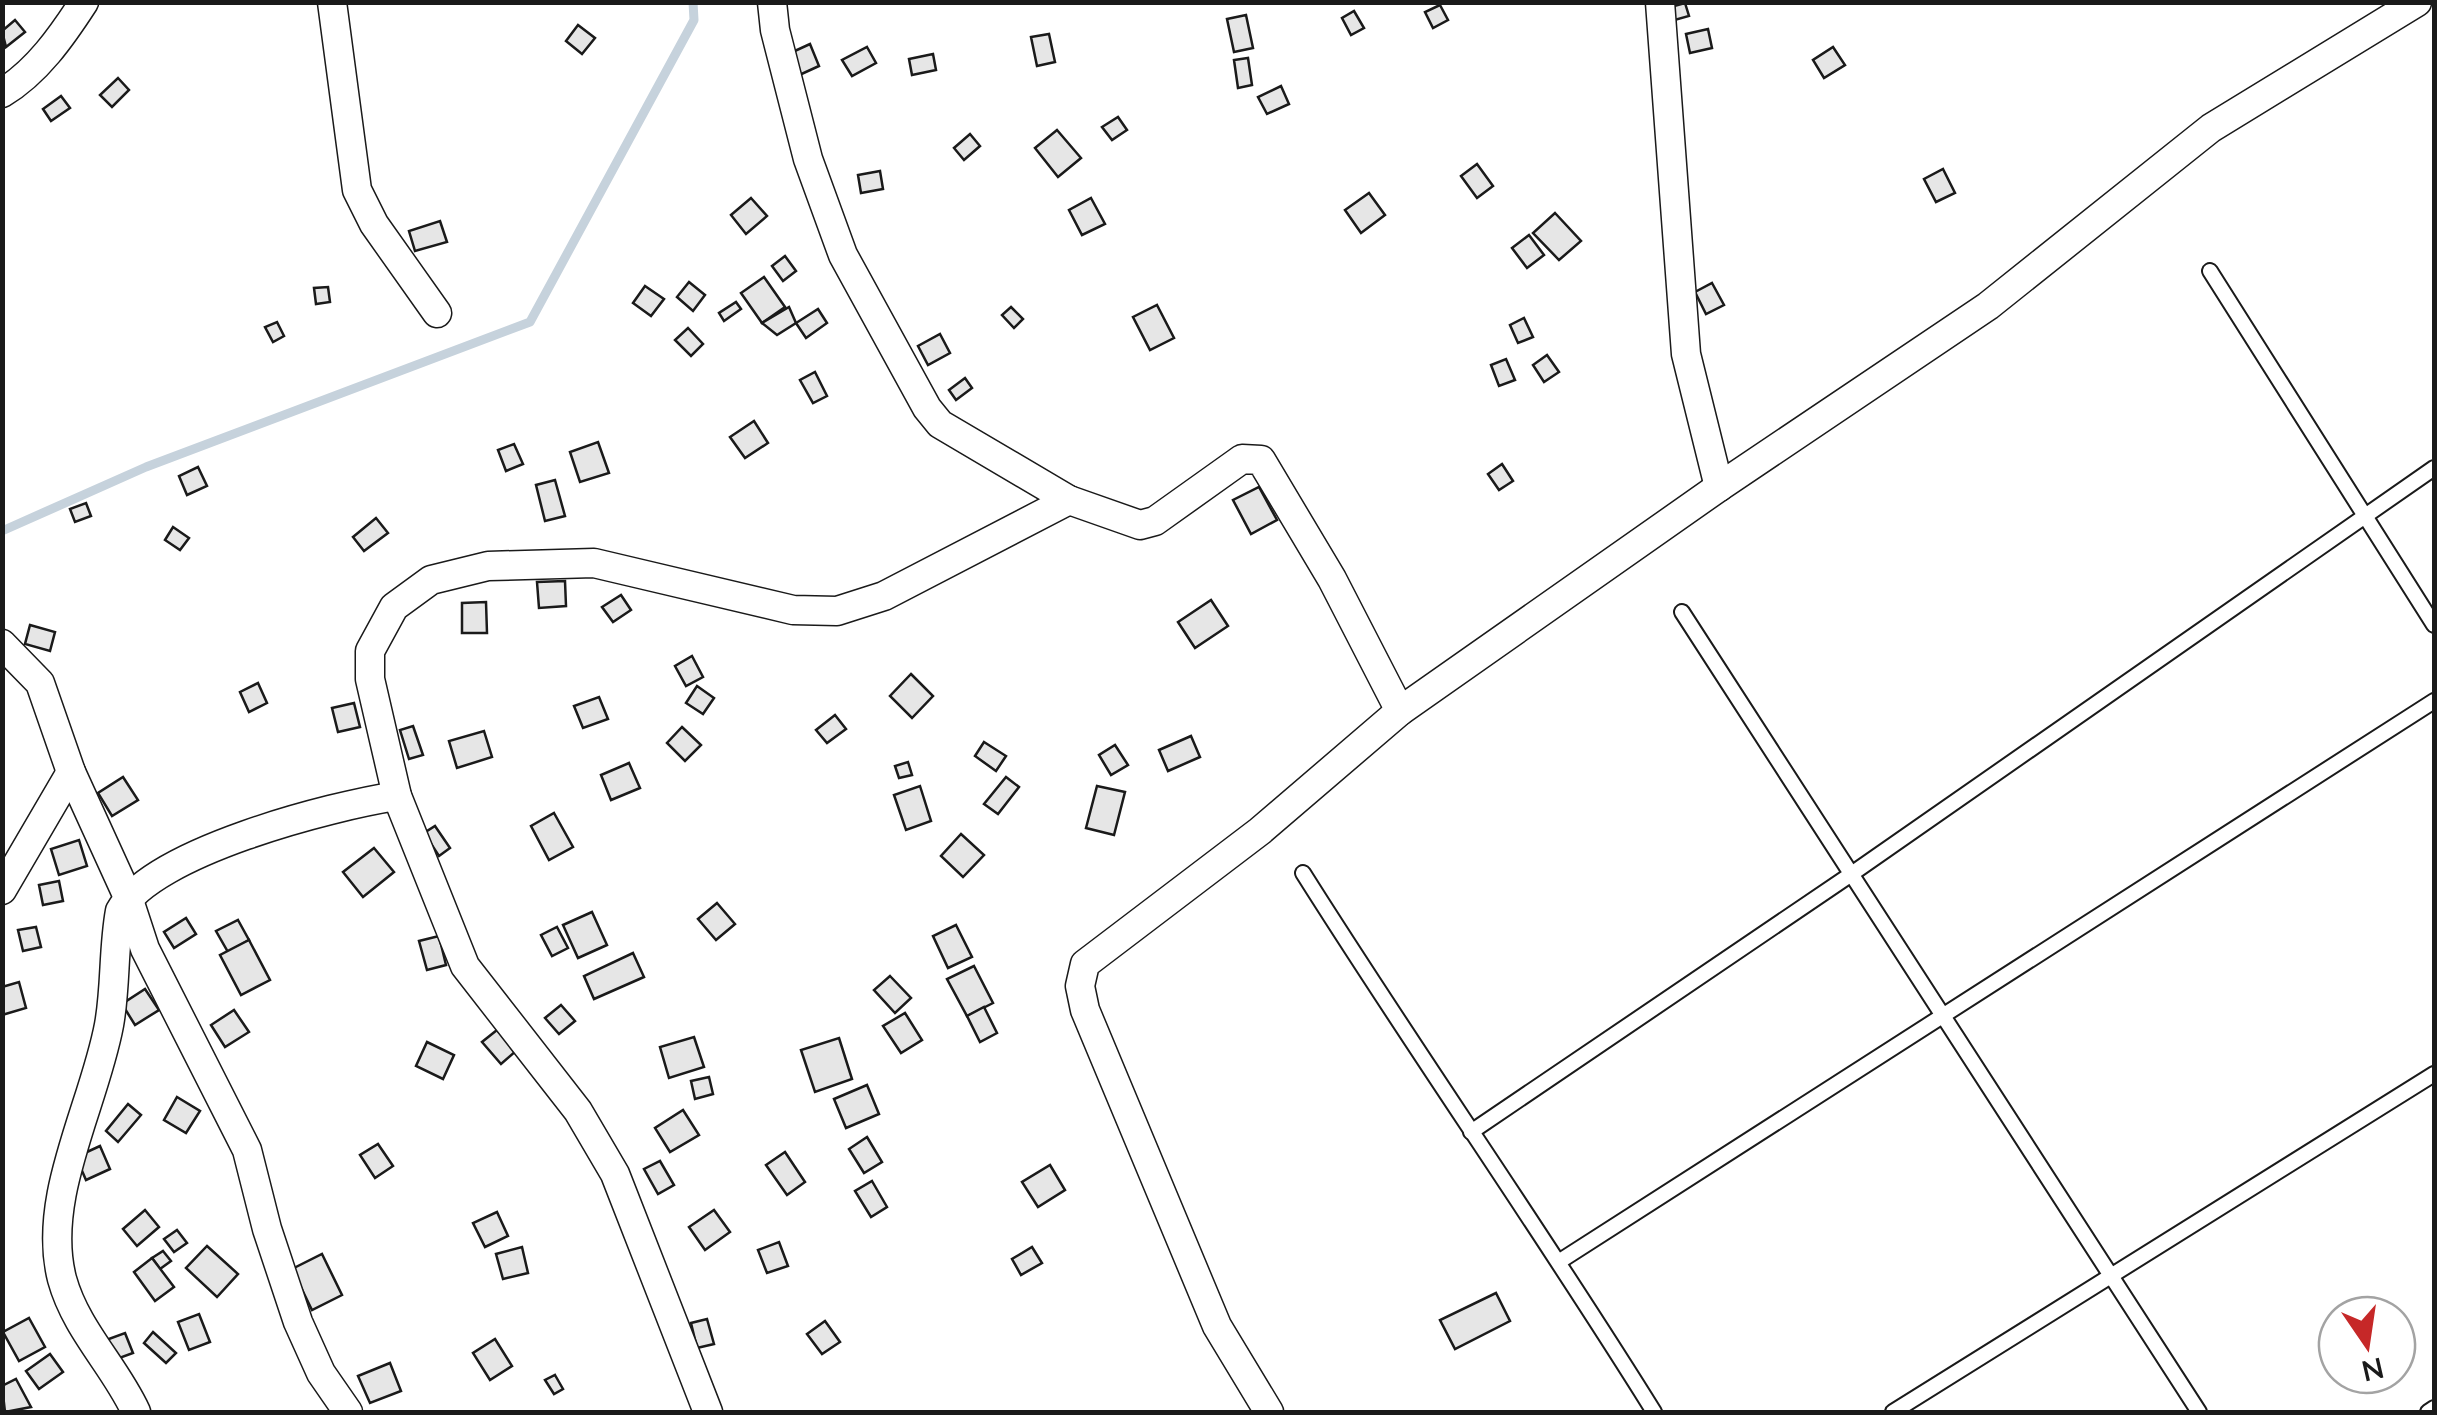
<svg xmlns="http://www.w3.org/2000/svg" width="2437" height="1415" font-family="Lato,sans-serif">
	<rect width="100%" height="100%" fill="#fff"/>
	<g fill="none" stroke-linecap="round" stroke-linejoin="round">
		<polyline stroke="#c6d2dc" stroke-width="9" points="2,531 146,467 530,322 694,20 693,2"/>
	</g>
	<g fill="#e6e6e6" stroke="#1a1a1a" stroke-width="2.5">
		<polygon points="1685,3 1689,16 1671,21 1667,8"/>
		<polygon points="1440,5 1448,20 1433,28 1425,12"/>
		<polygon points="1354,11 1364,28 1351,35 1342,18"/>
		<polygon points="1246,15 1253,48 1234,52 1227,19"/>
		<polygon points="15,20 25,32 6,47 2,31"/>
		<polygon points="578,25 595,38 582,54 566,41"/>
		<polygon points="1708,29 1712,48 1690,53 1686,34"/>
		<polygon points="1049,34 1055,62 1037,66 1031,37"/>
		<polygon points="810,44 819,66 795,77 786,55"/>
		<polygon points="867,47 876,63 852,76 842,60"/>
		<polygon points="1833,47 1845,65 1824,78 1813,60"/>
		<polygon points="933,54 936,70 912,75 909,59"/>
		<polygon points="1248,58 1252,85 1238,88 1234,60"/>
		<polygon points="118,78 129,90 112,107 100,95"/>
		<polygon points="1281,86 1289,104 1267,114 1258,97"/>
		<polygon points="61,96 70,108 51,121 43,109"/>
		<polygon points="1118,117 1127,130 1112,140 1102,127"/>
		<polygon points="1057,130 1081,158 1058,177 1035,148"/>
		<polygon points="970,134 980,146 964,160 954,148"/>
		<polygon points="1477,164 1493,186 1477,198 1461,176"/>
		<polygon points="1943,169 1955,193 1936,202 1924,179"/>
		<polygon points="880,171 883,189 861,193 858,175"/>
		<polygon points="1369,193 1385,215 1361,233 1345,210"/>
		<polygon points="751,198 767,216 746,234 731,215"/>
		<polygon points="1091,198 1105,224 1082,235 1069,210"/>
		<polygon points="1555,213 1581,241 1559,260 1533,233"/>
		<polygon points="440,221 447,242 415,251 409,231"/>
		<polygon points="1529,235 1544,255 1527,268 1512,248"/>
		<polygon points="785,256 796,271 783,281 772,266"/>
		<polygon points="764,277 785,307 762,323 741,293"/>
		<polygon points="689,282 705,295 693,311 677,297"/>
		<polygon points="1712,283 1724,305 1706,314 1695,292"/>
		<polygon points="645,286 664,299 651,316 633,303"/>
		<polygon points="328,287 330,302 316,304 314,288"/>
		<polygon points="736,302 741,309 724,321 719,313"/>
		<polygon points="1157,305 1174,338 1150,350 1133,317"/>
		<polygon points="789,307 796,323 777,335 762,323"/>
		<polygon points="1011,307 1023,319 1014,328 1002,315"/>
		<polygon points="818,309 827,323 806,338 796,323"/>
		<polygon points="1524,318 1533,337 1518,343 1510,325"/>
		<polygon points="277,322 284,336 273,342 265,327"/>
		<polygon points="688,328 703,344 691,356 675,340"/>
		<polygon points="940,334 950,353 928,365 918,346"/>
		<polygon points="1547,355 1559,372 1544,382 1533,365"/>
		<polygon points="1506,359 1515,380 1499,386 1491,365"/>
		<polygon points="815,372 827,396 813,403 800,380"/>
		<polygon points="965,378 972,388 956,400 949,390"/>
		<polygon points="754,421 768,443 745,458 730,437"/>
		<polygon points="598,442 609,473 580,482 570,452"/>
		<polygon points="514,444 523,464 506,471 498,450"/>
		<polygon points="1502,464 1513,481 1499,490 1488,474"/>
		<polygon points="198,467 207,486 187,495 179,476"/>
		<polygon points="555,480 565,516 545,521 536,485"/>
		<polygon points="1259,487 1277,520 1251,534 1233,500"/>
		<polygon points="86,503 91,516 75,522 70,509"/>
		<polygon points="376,518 388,533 364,551 353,537"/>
		<polygon points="173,527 189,538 180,550 165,540"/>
		<polygon points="565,581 566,606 539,608 537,582"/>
		<polygon points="621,595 631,610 613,622 602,607"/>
		<polygon points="1211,600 1228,626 1195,648 1178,622"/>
		<polygon points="486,602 487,633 462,633 462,603"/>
		<polygon points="30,625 55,632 50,651 25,644"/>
		<polygon points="692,656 703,677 686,686 675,666"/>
		<polygon points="911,674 933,696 912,718 890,696"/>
		<polygon points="258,683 267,703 249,712 240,692"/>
		<polygon points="697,686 714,698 703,714 686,703"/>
		<polygon points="599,697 608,719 583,728 574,706"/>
		<polygon points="354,703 360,727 338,732 332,708"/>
		<polygon points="835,715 846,729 827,743 816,730"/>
		<polygon points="413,726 423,755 409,759 400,730"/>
		<polygon points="682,727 701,745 685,761 667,743"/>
		<polygon points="484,731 492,757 457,768 449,741"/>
		<polygon points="1191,736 1200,757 1168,771 1159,750"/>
		<polygon points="984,742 1006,756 996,771 975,756"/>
		<polygon points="1115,745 1128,765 1111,775 1099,755"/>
		<polygon points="908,762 912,775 899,778 895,766"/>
		<polygon points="629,763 640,788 611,800 601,775"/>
		<polygon points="123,777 138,800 112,816 98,793"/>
		<polygon points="1006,777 1019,787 998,814 984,804"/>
		<polygon points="920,786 931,821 906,830 894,795"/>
		<polygon points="1097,786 1125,792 1114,835 1086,828"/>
		<polygon points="554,813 573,847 549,860 531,826"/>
		<polygon points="435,826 450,848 439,856 424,833"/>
		<polygon points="961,834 984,855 963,877 941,856"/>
		<polygon points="79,840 87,866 59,875 51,849"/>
		<polygon points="374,848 394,872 363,897 343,872"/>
		<polygon points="59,881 63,901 43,905 39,885"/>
		<polygon points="717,903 735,924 716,940 698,919"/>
		<polygon points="592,912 607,945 578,958 563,925"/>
		<polygon points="186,918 196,934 174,948 164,932"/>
		<polygon points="238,920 249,940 228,952 216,931"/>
		<polygon points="956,925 972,957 948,968 933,936"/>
		<polygon points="36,927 41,947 23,951 18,930"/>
		<polygon points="557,927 568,948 552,956 541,935"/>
		<polygon points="439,936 446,965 427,970 419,941"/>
		<polygon points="249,940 270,980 241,995 220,955"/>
		<polygon points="633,953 644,977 594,999 584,976"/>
		<polygon points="974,966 993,1003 967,1016 947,979"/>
		<polygon points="890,976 911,998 895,1013 874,990"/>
		<polygon points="19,982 26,1008 2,1015 2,987"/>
		<polygon points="145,989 159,1010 135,1025 122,1004"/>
		<polygon points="561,1005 575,1021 559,1034 545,1018"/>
		<polygon points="984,1007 997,1033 980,1042 967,1016"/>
		<polygon points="234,1010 249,1032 225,1047 211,1025"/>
		<polygon points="905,1013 922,1040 901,1053 883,1026"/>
		<polygon points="497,1030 516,1051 501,1064 482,1042"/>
		<polygon points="694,1037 704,1067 669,1078 660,1047"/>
		<polygon points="839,1038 852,1079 815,1092 801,1050"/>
		<polygon points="427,1042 454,1055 443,1079 416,1066"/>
		<polygon points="709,1077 713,1094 695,1099 691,1081"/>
		<polygon points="867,1085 879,1114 846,1128 834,1099"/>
		<polygon points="177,1097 200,1111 186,1133 164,1120"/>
		<polygon points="128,1104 141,1115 118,1142 106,1131"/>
		<polygon points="683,1110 699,1135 670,1152 655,1128"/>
		<polygon points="867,1137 882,1162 864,1173 849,1149"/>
		<polygon points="378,1144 393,1166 375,1178 360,1155"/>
		<polygon points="100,1146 110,1169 86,1180 76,1157"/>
		<polygon points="785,1152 805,1182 787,1195 766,1165"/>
		<polygon points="660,1161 674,1185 658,1194 644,1169"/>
		<polygon points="1050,1165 1065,1190 1038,1207 1022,1182"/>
		<polygon points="872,1181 887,1207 871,1217 855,1191"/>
		<polygon points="145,1210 159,1227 137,1246 123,1229"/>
		<polygon points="714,1210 730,1232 705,1250 689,1227"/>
		<polygon points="497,1212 508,1236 485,1247 473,1223"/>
		<polygon points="177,1230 187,1243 174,1252 164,1239"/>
		<polygon points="779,1242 788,1266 767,1273 758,1250"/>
		<polygon points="207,1246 238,1274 217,1297 186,1268"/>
		<polygon points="522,1247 528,1273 503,1279 496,1254"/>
		<polygon points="1032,1247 1042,1263 1021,1275 1012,1259"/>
		<polygon points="163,1251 171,1261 160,1269 152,1258"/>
		<polygon points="322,1254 342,1295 312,1310 292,1269"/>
		<polygon points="152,1258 174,1287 155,1301 134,1272"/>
		<polygon points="1496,1293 1510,1321 1455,1349 1440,1320"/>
		<polygon points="199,1314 210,1342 189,1350 178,1322"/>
		<polygon points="29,1318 45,1347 19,1361 3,1332"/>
		<polygon points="707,1319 714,1344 697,1348 691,1323"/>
		<polygon points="825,1321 840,1342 822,1354 807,1334"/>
		<polygon points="153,1332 176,1353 166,1363 144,1343"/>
		<polygon points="125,1333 133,1353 114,1360 106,1340"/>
		<polygon points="495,1339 512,1366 490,1380 473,1353"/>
		<polygon points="50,1354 63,1372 39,1389 26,1371"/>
		<polygon points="390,1363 401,1391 370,1403 358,1376"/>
		<polygon points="555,1375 563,1389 554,1394 545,1380"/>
		<polygon points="16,1379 31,1407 5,1412 2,1386"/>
	</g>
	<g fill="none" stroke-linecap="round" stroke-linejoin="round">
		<defs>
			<g id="lane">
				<polyline points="2210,271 2434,625"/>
				<polyline points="1682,612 2199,1412"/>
				<path d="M1303,873c114,181 238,357 351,539"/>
				<polyline points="1471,1132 1850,875 2434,468"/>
				<polyline points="1560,1261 2434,701"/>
				<polyline points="1893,1412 2434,1074"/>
				<polyline points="2428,1412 2434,1408"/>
			</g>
			<g id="street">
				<polyline points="332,2 357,190 374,224 437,313"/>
				<polyline points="772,2 775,30 808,159 843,255 927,408 940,424 1069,500 1140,525 1155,521 1242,459 1261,460 1332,579 1400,711"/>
				<polyline points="1660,2 1686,354 1719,487"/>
				<path d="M2,93c35,-21 60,-57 82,-91"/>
				<polyline points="2,644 40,683 71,772 128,897 145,949 247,1150 267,1229 298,1322 321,1373 348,1412"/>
				<polyline points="2,890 71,772"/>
				<path d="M136,1412c-21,-46 -60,-82 -74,-133 -21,-82 32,-173 47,-254 7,-38 4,-76 11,-114 32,-59 211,-105 277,-115"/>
				<polyline points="708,1412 615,1174 578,1111 465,966 397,796 370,679 370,651 394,607 431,580 488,566 594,563 793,610 837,611 884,596 1069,500"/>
				<polyline points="1269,1412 1217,1326 1085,1010 1080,986 1085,964 1260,831 1400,711 1719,487 1988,306 2211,128 2417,2"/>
			</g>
		</defs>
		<use href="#lane" stroke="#1a1a1a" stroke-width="18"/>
		<use href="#street" stroke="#1a1a1a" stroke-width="31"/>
		<use href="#lane" stroke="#fff" stroke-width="14"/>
		<use href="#street" stroke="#fff" stroke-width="28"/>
	</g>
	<rect width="2437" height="1415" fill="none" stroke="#1a1a1a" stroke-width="10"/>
	<g transform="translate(2367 1345) rotate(167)"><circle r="48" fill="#ffffff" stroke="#a3a3a3" stroke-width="2.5"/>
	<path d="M0-8L18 38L0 25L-18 38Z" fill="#c62828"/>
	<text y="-15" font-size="28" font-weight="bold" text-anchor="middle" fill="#1a1a1a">N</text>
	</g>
</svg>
